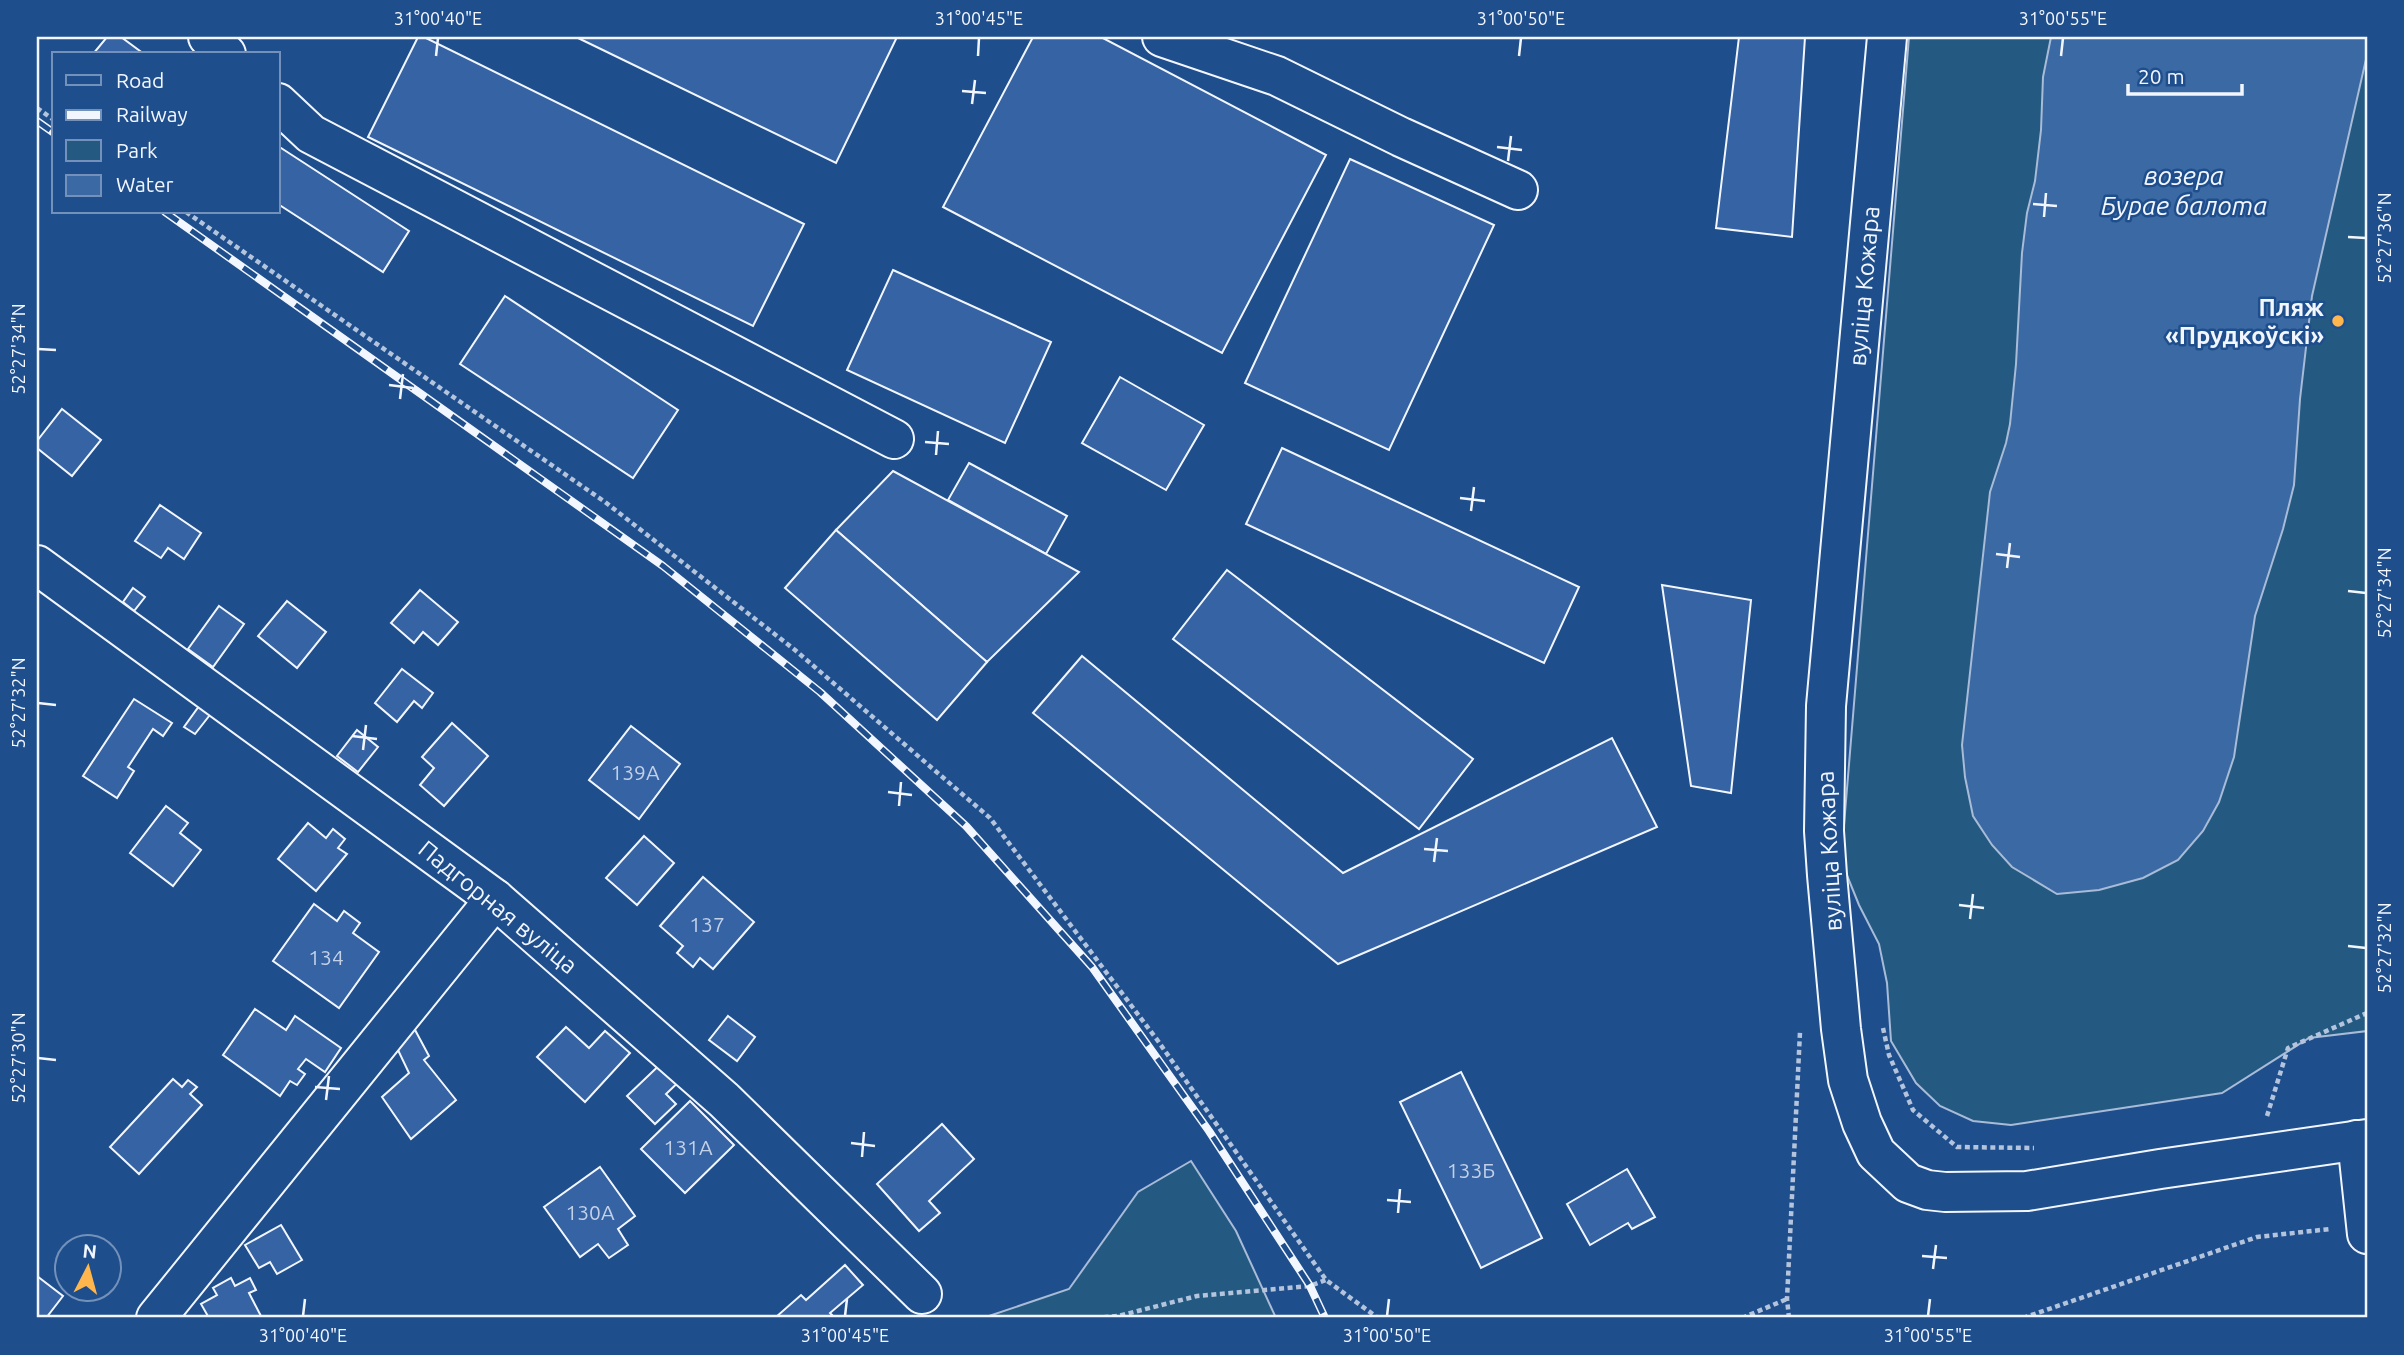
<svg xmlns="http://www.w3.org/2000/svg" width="2404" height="1355" font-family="Ubuntu,sans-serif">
	<rect width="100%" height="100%" fill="#1f4e8c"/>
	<g fill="#245a82" stroke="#a8bbd7" stroke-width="2">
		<polygon points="1909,37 2367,37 2367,1031 2309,1038 2222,1093 2011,1125 1973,1121 1940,1106 1916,1083 1891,1041 1887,983 1879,944 1859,905 1844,868 1844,825"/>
		<polygon points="1191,1161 1236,1231 1276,1318 983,1318 1069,1289 1138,1192"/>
	</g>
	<polygon fill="#3b69a3" stroke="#a8bbd7" stroke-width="2" points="2051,37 2367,37 2367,55 2312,296 2300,399 2294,485 2283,529 2255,616 2234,757 2219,802 2203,831 2178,860 2143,878 2099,890 2057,894 2012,867 1992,845 1973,816 1965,777 1962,745 1990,492 2006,443 2010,424 2016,364 2022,253 2027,213 2035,181 2041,130 2043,77"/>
	<g fill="#3563a3" stroke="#f2f6ff" stroke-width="2">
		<polygon points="107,37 121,37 144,54 93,54"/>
		<polygon points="418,37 424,37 804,224 753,326 368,137"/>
		<polygon points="576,37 897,37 836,163"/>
		<polygon points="1033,37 1101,37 1326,155 1222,353 943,207"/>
		<polygon points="1739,37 1805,37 1792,237 1716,228"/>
		<polygon points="278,146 409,231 383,272 278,204"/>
		<polygon points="1350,159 1494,225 1389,450 1245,383"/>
		<polygon points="893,270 1051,342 1005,443 847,370"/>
		<polygon points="505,296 678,410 633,478 460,364"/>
		<polygon points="1120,377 1204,425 1166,490 1082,443"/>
		<polygon points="62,409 101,440 72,476 37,448 37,441"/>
		<polygon points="1282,448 1579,587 1544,663 1246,524"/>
		<polygon points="969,463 1067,516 1046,554 948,500"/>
		<polygon points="893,471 1079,572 987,662 836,530"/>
		<polygon points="160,505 201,533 184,559 168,548 161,558 135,541"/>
		<polygon points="836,530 987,662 937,720 785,588"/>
		<polygon points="1227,570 1473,759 1419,829 1173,639"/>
		<polygon points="1662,585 1751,600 1731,793 1691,786"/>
		<polygon points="133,588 145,597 134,611 123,602"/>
		<polygon points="420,590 458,622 438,645 423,632 414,643 391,623"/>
		<polygon points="287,601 326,632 297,668 258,636"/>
		<polygon points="219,606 244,624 213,667 188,649"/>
		<polygon points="1082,656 1343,873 1612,738 1657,827 1338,964 1033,713"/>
		<polygon points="402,669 433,693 422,708 414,701 397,722 375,703"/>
		<polygon points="134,699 172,723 163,736 153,729 128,767 134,771 117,798 83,776"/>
		<polygon points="202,702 213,711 195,734 184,727"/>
		<polygon points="452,723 488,756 444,806 420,785 434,768 422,757"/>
		<polygon points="631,726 680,764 639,819 589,780"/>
		<polygon points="357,730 378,747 358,772 337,756"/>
		<polygon points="166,806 188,823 180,833 201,850 173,886 130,853"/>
		<polygon points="308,823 326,838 333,829 345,839 338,848 347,854 316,891 278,859"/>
		<polygon points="644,836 674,863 637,905 606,878"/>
		<polygon points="703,877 754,922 713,969 700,958 693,967 677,953 683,946 660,926"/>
		<polygon points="314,904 337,921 344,911 360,923 353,933 379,952 339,1008 273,961"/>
		<polygon points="255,1009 286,1030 295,1016 341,1048 325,1072 306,1059 298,1069 305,1074 297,1085 290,1081 280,1096 223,1055"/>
		<polygon points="728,1016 755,1037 737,1061 709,1040"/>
		<polygon points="566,1027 589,1048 605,1031 630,1053 585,1102 537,1057"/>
		<polygon points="414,1028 429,1056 424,1060 456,1100 411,1139 382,1097 409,1073 397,1048"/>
		<polygon points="668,1057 686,1075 666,1094 676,1104 655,1124 627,1096"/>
		<polygon points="1461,1072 1542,1238 1481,1268 1400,1102"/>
		<polygon points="173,1079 182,1087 188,1080 197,1087 190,1094 202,1105 139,1174 110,1147"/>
		<polygon points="690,1101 734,1145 685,1193 641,1149"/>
		<polygon points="942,1124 974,1159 929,1201 940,1213 919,1231 877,1184"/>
		<polygon points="600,1167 635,1216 618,1229 628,1245 609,1258 598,1244 580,1257 544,1207"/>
		<polygon points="1627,1169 1655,1217 1632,1229 1628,1223 1590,1245 1567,1204"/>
		<polygon points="281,1225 302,1260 277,1274 270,1262 259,1268 245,1245"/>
		<polygon points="845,1265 863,1285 830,1313 835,1318 776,1317 801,1295 806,1300"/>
		<polygon points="37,1276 63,1296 46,1318 37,1318"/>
		<polygon points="231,1278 235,1286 250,1278 256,1290 249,1293 262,1318 209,1318 201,1304 217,1295 213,1288"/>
	</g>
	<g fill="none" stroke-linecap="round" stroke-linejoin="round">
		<defs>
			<g id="minor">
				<polyline points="208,37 226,54"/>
				<polyline points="1162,37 1277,76 1401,137 1518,190"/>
				<polyline points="1887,37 1826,706 1824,831 1827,875 1841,1029 1848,1080 1862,1123 1876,1153 1908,1183 1927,1190 1945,1192 2027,1191 2160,1169 2367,1139"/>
				<polyline points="278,103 311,134 894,439"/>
				<polyline points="37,565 495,899 724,1100 922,1294"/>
				<polyline points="2357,1140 2367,1234"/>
				<polyline points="156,1318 495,899"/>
			</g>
		</defs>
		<use href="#minor" stroke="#f2f6ff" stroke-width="42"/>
		<g stroke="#b3c4dc" stroke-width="4.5" stroke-dasharray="5 3.5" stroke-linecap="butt">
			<polyline points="37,108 54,120"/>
			<polyline points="186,212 605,502 795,650 990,818 1158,1041 1326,1280 1378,1318"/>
			<polyline points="1883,1028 1889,1055 1913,1110 1957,1147 2034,1148"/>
			<polyline points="2267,1116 2288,1048 2367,1013"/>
			<polyline points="1095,1318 1118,1316 1197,1296 1310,1286 1326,1280"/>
			<polyline points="1742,1318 1787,1299"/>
			<polyline points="1789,1318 1787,1299 1800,1032"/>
			<polyline points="2023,1318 2257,1237 2330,1229"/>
		</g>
		<use href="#minor" stroke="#1f4e8c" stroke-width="38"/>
		<defs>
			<g id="rail">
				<polyline points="37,121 54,133"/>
				<polyline points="165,212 663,566 820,692 966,826 1092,967 1209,1131 1310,1286 1325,1318"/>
			</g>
		</defs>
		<use href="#rail" stroke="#f2f6ff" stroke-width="8"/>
		<use href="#rail" stroke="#1f4e8c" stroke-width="5" stroke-dasharray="16" stroke-linecap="butt"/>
	</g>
	<path fill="none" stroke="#f2f6ff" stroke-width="2.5" d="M436,56l2,-18M978,56l1,-18M1519,56l2,-18M2061,56l2,-18M962,91l24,2M972,104l3,-24M1497,147l25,3M1508,161l3,-25M2033,204l24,2M2044,217l2,-24M2348,237l18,1M38,349l18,1M389,385l24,3M400,399l3,-25M925,442l24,2M936,455l2,-24M1460,498l25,3M1471,511l3,-24M1996,554l24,3M2007,568l3,-25M2348,591l18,2M38,703l18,2M352,736l25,3M363,750l3,-25M888,792l24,3M899,806l2,-24M1424,849l24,2M1434,862l3,-24M1959,905l25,3M1970,919l3,-25M2348,946l18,2M38,1058l18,2M315,1087l25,2M326,1100l3,-24M851,1143l24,3M862,1157l2,-25M1387,1200l24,2M1398,1213l2,-24M1922,1256l25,2M1933,1269l3,-24M303,1316l2,-17M845,1316l2,-17M1387,1316l2,-17M1928,1316l2,-17"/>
	<circle fill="#ffb74d" stroke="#1f4e8c" stroke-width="2.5" cx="2338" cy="321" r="7"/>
	<g text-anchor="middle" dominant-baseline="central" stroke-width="5" stroke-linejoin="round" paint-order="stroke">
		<g font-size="21" fill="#c3d1e8">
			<text x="635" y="772">139А</text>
			<text x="707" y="924">137</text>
			<text x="326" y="957">134</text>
			<text x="688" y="1147">131А</text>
			<text x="1471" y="1170">133Б</text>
			<text x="590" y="1212">130А</text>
		</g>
		<g font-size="24" fill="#f2f6ff" stroke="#1f4e8c">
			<text transform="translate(1864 286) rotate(-85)">вуліца Кожара</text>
			<text transform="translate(1829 851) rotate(-93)">вуліца Кожара</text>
			<text transform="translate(498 907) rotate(39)">Падгорная вуліца</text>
		</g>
		<g font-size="24" font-weight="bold" fill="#f2f6ff" stroke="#1f4e8c" text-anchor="end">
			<text x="2324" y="307">Пляж<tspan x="2324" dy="28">«Прудкоўскі»</tspan></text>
		</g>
		<g font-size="26" font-style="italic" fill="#f2f6ff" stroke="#1f4e8c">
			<text x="2184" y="175">возера<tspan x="2184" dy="30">Бурае балота</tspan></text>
		</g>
	</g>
	<rect width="2404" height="1355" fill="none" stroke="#1f4e8c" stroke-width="77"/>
	<rect x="52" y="52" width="228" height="161" fill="#1f4e8c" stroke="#7391ba" stroke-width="2"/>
	<rect x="66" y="75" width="35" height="10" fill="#1f4e8c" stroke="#7391ba" stroke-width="2"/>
	<text x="116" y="88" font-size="21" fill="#f2f6ff">Road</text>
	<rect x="66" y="110" width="35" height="10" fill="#f2f6ff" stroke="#7391ba" stroke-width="2"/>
	<text x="116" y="122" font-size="21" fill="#f2f6ff">Railway</text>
	<rect x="66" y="140" width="35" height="21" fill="#245a82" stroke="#7391ba" stroke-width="2"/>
	<text x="116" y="158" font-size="21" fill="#f2f6ff">Park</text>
	<rect x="66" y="175" width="35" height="21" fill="#3b69a3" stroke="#7391ba" stroke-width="2"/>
	<text x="116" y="192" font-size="21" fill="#f2f6ff">Water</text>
	<g transform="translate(88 1268) rotate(6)"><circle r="33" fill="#1f4e8c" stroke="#7391ba" stroke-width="2"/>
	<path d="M0-5L12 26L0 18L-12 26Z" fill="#ffb74d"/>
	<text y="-10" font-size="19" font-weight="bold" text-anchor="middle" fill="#f2f6ff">N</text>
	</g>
	<path d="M2128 84v10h114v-10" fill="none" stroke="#f2f6ff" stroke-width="3.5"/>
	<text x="2138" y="84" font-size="21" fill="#f2f6ff" stroke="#1f4e8c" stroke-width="5" paint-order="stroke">20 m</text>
	<rect x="38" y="38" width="2328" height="1278" fill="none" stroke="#f2f6ff" stroke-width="2.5"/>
	<g font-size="18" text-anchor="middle" fill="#f2f6ff">
		<text x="438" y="25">31°00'40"E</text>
		<text x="979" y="25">31°00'45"E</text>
		<text x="1521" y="25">31°00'50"E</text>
		<text x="2063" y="25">31°00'55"E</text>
		<text transform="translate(2385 238) rotate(-90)" y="6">52°27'36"N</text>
		<text transform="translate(19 349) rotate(-90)" y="6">52°27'34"N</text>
		<text transform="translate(2385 593) rotate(-90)" y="6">52°27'34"N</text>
		<text transform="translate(19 703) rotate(-90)" y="6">52°27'32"N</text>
		<text transform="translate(2385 948) rotate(-90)" y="6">52°27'32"N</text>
		<text transform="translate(19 1058) rotate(-90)" y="6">52°27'30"N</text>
		<text x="303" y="1342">31°00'40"E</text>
		<text x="845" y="1342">31°00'45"E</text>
		<text x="1387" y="1342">31°00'50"E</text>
		<text x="1928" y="1342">31°00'55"E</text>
	</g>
</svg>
